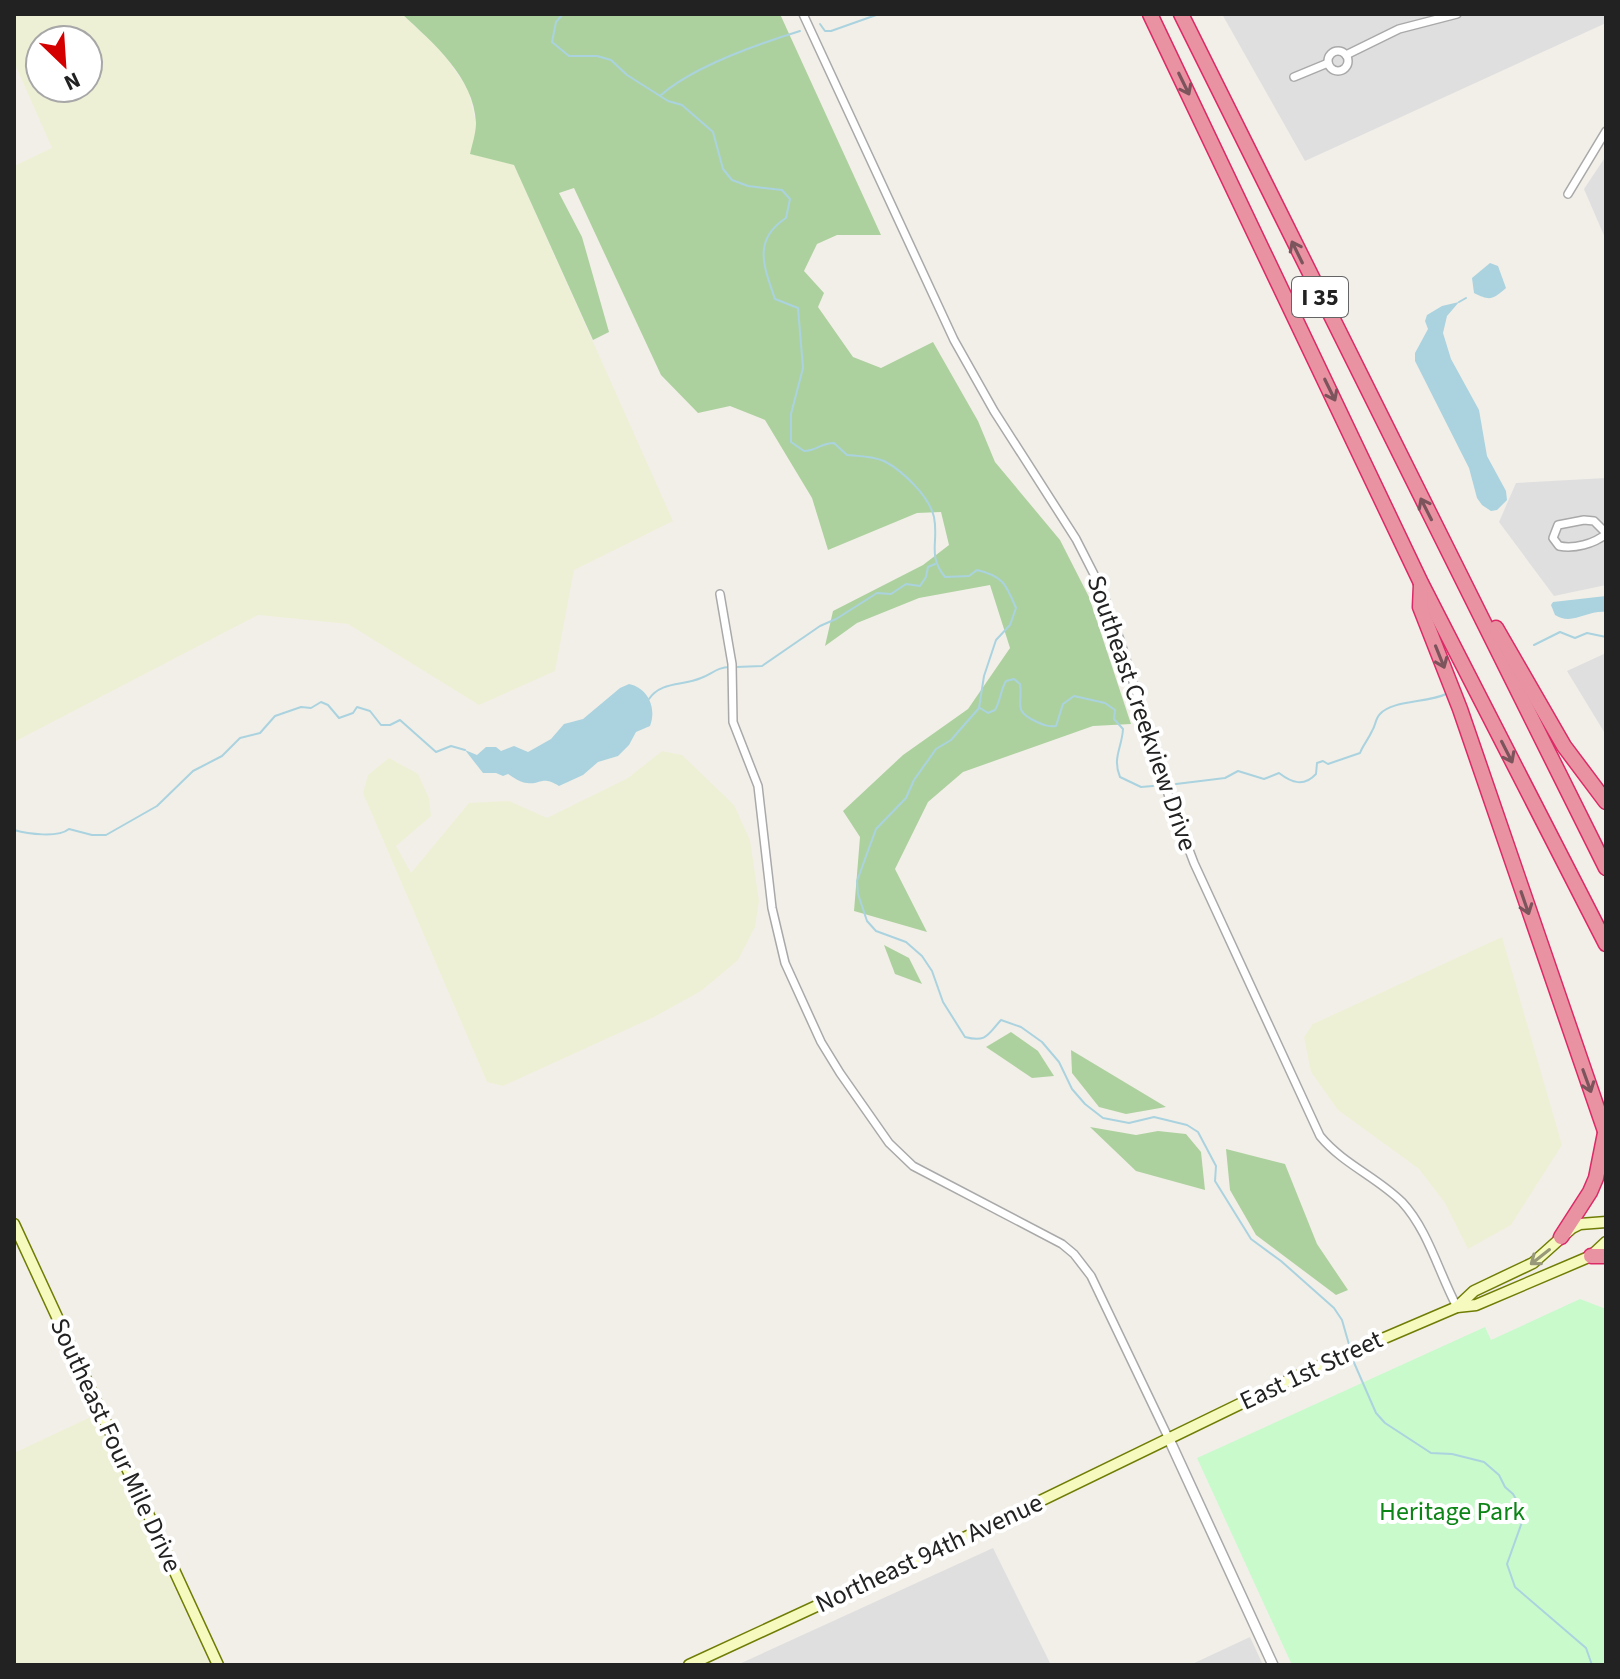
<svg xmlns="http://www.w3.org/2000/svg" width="1620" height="1679" font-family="'Source Sans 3',sans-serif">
	<rect width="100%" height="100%" fill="#f2efe9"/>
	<g fill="#e0dfdf">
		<polygon points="1222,14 1606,14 1606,23 1305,161"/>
		<polygon points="1606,156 1606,240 1584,189"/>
		<polygon points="1606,478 1606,585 1554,596 1499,522 1516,483"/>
		<polygon points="1606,653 1606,735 1567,671"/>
		<polygon points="993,1548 1051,1665 737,1665"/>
		<polygon points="1250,1637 1263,1665 1190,1665"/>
	</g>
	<g fill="#eef0d5" fill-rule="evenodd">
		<path d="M14,14h388l40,38 26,37 8,35 38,41 159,356 -99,49 -19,101 -76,34 -131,-81 -90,-9 -244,127v-576l38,-18 -38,-86zM40,40h48v48h-48z"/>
		<polygon points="662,751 682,755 734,805 750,840 759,901 755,927 738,960 701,991 654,1017 503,1086 487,1082 363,793 368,775 389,758 418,774 429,798 431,816 396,846 411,873 469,803 509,801 547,818 628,778"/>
		<polygon points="1502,937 1562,1145 1511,1225 1468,1249 1445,1203 1419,1169 1338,1110 1311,1072 1304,1037 1313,1024"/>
		<polygon points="95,1415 210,1665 14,1665 14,1453"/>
	</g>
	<g fill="#add19e">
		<path d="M402,14h378l101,221h-44l-20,9 -13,27 20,22 -6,14 35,50 28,11 52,-26 45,79 17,41 65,78 29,57 42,127 -38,2 -130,46 -35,30 -33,67 32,63 -73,-21 6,-74 -17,-26 60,-56 65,-46 42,-61 -20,-63 -71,13 -62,25 -32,23 8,-35 90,-46 26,-20 -8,-33 -24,1 -89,37 -16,-52 -47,-78 -35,-14 -32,7 -37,-38 -87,-187 -15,5 23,44 27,95 -16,8 -79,-175 -44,-11c2,-9 6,-21 6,-31 -2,-46 -43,-80 -74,-109z"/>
		<polygon points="884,945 909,958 922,984 895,974"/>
		<polygon points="1011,1032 1038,1051 1054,1076 1032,1078 986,1047"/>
		<polygon points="1071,1050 1166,1107 1126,1114 1099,1107 1072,1073"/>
		<polygon points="1090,1127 1136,1135 1158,1131 1186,1134 1201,1152 1205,1190 1136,1171"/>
		<polygon points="1226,1149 1285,1164 1317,1244 1348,1290 1336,1295 1256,1235 1230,1190"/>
	</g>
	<polygon fill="#c8facc" points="1580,1299 1606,1309 1606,1665 1292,1665 1197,1458 1485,1327 1491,1340"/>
	<g fill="#aad3df">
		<path d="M1490,263l8,3 8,22c-14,12 -16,13 -32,5l-2,-15z"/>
		<polygon points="1459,302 1447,316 1443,333 1451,359 1479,410 1487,456 1506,491 1507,500 1497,510 1491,511 1482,505 1477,498 1469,468 1415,361 1415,353 1428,329 1425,321 1427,315 1442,306"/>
		<path d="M1606,596v16c-19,-2 -34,14 -51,3l-4,-10 2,-3z"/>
		<path d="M629,684c19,4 28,24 21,42l-14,6 -7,13 -11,11 -20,6 -15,13 -24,11c-18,-11 -18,-1 -32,-3 -6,0 -14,-6 -19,-9l-5,2 -7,-3h-13l-18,-23 12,5 9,-8h10l5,4 13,-5 14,6 23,-13 13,-15 19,-5 37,-31z"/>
	</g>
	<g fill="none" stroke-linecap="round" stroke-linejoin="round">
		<g stroke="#aad3df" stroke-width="2">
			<path d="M563,14l-7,8 -4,20 17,14h28l14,4 16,15 41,26 14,4 31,27 10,37 9,11 16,6 34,4 8,9 -4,19c-34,22 -22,49 -11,81l23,9 5,60 -12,46v28l13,9c12,0 17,-8 30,-8l13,12c12,1 25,1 37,6 19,10 45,35 50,56 5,25 -7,38 11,60l24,-1 8,-6c26,6 29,14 39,38l-6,17 -14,15 -12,36 -5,32 -28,32 -15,9 -22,31 -8,18 -30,31 -19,52 1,13 9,27 9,10 30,11 16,14 10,15 11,31 22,35c22,6 23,-3 36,-17l20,7 21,15 17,20 13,27 13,15 18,14 26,5 25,-6 33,8 11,7 18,34 -1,15 36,58 30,22 53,47 8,12 8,28"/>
			<polyline points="820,24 825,31 831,31 879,14"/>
			<path d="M661,95c32,-28 97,-51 139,-64"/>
			<polyline points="1459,302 1466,298"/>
			<polyline points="1534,645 1560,632 1575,638 1587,633 1606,637"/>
			<polyline points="736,667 762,666 820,626 836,619 877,593 891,594 906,584 920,586 926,577 928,567 935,564"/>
			<path d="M649,699c12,-18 34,-13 52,-21 11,-4 16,-11 29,-11"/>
			<path d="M980,708l8,5 7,-3c6,-10 5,-19 11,-29l8,-2 6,5c3,20 -8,27 17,38 7,3 11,5 19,4l7,-22 11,-8 31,7 10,7 -1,9 9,10c-1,19 -11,29 -3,48l21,10 12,-1"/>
			<path d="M1176,784l49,-6 13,-7 26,8 15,-6c13,10 25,14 37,1l1,-11 6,-2 5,3 32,-11c3,-8 8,-13 12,-22 4,-6 3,-12 8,-17 12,-14 48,-11 66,-20"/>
			<path d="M14,830c14,4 44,8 55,-1l23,6h14l51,-29 36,-35 29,-15 18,-18 20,-5 15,-17 26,-9 10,1 10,-6 7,3 11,13 14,-5 4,-6 13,4 11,14h9l10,-5 36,32 15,-6 14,4"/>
			<polyline points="1352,1358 1376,1413 1385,1423 1431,1453 1452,1454 1484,1462 1499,1475 1505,1487 1513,1494 1520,1506 1522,1522 1507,1564 1515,1587 1586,1648 1592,1665"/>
		</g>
		<defs>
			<g id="minor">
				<path d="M803,14l151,326 40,71 82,128 25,49 19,52 49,157 25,66 126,273c23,28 57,41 82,66 26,28 37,71 55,105"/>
				<circle cx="1338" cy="61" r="10"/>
				<polyline points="1346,55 1399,29 1457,14"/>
				<polyline points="1294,77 1328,63"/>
				<polyline points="1568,194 1606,131"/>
				<path d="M1606,533l-12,-12 -10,-1 -26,5 -5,13 6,8c15,3 35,-2 47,-12"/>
				<polyline points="720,594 732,664 733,722 758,786 772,908 785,963 821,1042 840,1073 889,1143 913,1166 1062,1244 1074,1254 1091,1276 1168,1437"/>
			</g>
			<polyline id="tertiary" points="1168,1437 1273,1665"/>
			<g id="secondary">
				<polyline points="14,1224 218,1665"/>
				<polyline points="1457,1307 1474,1291 1533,1263 1572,1228 1580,1224 1606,1222"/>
				<polyline points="689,1665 966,1537 1312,1369 1457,1307 1476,1305 1591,1256 1606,1242"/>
			</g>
			<g id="motorway">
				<polyline points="1150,14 1421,583 1606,944"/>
				<polyline points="1181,14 1606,868"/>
				<polyline points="1421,584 1420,607 1460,709 1606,1134"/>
				<polyline points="1496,628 1564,746 1606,802"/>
				<polyline points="1561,1237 1590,1192 1596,1178 1605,1133"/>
				<polyline points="1591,1256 1606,1256"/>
			</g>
		</defs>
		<use href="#minor" stroke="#a9a9a9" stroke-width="10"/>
		<use href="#tertiary" stroke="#a9a9a9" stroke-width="12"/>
		<use href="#secondary" stroke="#707d05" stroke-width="13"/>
		<use href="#motorway" stroke="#dc2a67" stroke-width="17"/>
		<use href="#minor" stroke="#fff" stroke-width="7"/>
		<use href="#tertiary" stroke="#fff" stroke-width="9"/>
		<use href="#secondary" stroke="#f7fabf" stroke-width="10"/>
		<use href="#motorway" stroke="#e892a2" stroke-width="14"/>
	</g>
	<defs><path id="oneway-shaft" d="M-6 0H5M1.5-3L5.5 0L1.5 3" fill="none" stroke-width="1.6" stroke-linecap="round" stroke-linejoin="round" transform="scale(2)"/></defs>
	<g stroke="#7b545c">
		<use href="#oneway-shaft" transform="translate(1184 84) rotate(64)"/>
		<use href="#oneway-shaft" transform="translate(1297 252) rotate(-116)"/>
		<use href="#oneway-shaft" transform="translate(1330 390) rotate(64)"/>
		<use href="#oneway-shaft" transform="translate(1426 509) rotate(-117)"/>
		<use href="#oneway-shaft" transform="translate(1440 657) rotate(68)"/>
		<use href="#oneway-shaft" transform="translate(1507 752) rotate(63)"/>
		<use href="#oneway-shaft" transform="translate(1525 903) rotate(71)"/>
		<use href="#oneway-shaft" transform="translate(1587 1081) rotate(70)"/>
	</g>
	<use stroke="#979978" href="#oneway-shaft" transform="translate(1540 1257) rotate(142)"/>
	<g text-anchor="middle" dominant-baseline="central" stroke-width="8" stroke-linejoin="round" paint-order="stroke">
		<rect fill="#fff" stroke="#646464" stroke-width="2" x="1292" y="277" width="56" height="40" rx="6"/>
		<g font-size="24" font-weight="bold" fill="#222">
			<text x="1320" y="297">I 35</text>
		</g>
		<g font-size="26" fill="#222" stroke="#fff">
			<text transform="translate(1142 713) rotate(71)">Southeast Creekview Drive</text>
			<text transform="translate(1311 1370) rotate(-25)">East 1st Street</text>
			<text transform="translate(116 1445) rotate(65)">Southeast Four Mile Drive</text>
			<text transform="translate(929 1553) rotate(-25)">Northeast 94th Avenue</text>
		</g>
		<g font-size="26" fill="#0c8416" stroke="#fff">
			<text x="1452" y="1511">Heritage Park</text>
		</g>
	</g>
	<rect width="1620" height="1679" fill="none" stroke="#222222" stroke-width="32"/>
	<g transform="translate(64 64) rotate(155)"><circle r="38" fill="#ffffff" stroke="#a7a7a7" stroke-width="2"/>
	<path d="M0-6L14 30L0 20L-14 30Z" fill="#d40000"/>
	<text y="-12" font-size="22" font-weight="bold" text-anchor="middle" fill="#222222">N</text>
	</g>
</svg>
